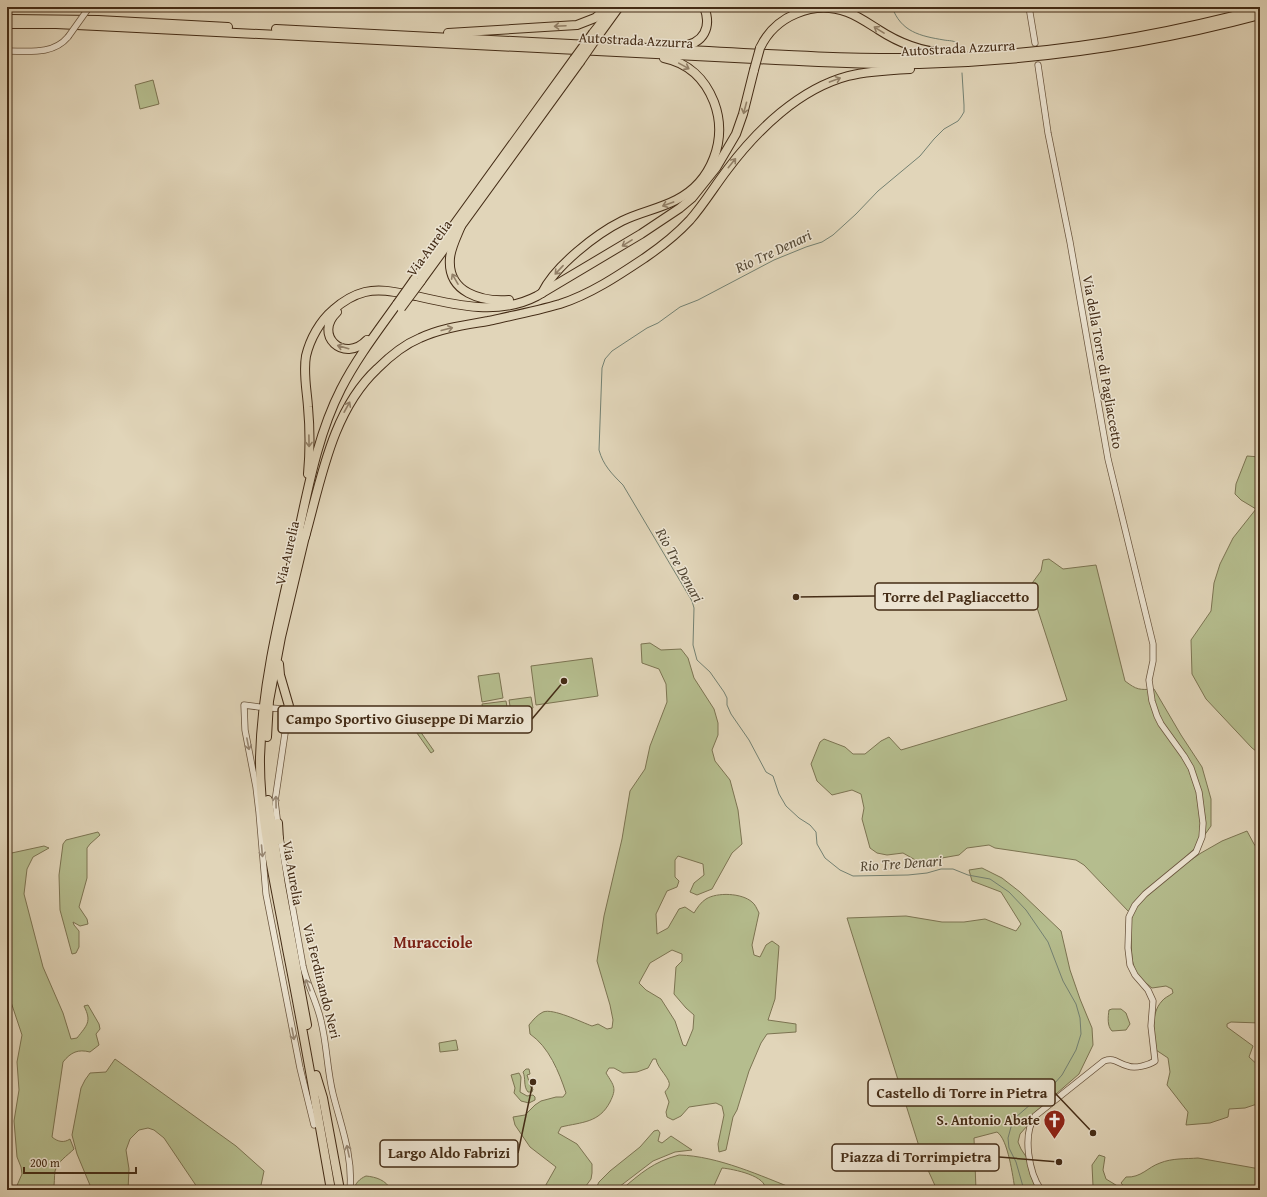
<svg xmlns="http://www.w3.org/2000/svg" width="1267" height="1197" font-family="'Gentium Book Plus',serif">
	<rect width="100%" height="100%" fill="#e1d5b9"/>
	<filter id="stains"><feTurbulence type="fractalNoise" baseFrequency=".005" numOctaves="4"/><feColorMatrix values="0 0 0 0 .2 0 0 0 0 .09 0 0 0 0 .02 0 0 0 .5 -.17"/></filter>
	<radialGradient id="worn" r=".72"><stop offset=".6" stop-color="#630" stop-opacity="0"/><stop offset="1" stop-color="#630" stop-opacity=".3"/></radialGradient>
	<g fill="#b5bd8e" stroke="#7c7452" fill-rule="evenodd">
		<polygon points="153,80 159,104 140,109 135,85"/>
		<polygon points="1247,456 1260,457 1260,754 1252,748 1206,699 1192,674 1191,640 1211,611 1214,583 1220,564 1233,538 1256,509 1241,500 1235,494 1236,484"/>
		<path d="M1049,559l14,10 33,-4 29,116c12,9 14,9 29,8l27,46 21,32 9,32v27l-15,21 -67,65 -45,-47 -8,-5 -81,-12 -6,-3 -22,3 -8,7 -40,7 -16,-9 -16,2 -10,-2 -7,-5 -8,-29 2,-11 -3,-14 -9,-4 -20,5 -15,-14 -6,-17 9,-22 4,-3 21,8 8,7h12l16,-13 8,-4 12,13 166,-50 -37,-114 11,-15 2,-11z"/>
		<path d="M650,643l11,7 20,-1 7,9 6,20 20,31 4,14v12l-6,15 3,11 15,19 8,30 4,34 -10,9 -20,36 -15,6 -7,-3 4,-9 10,-8 -1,-11 -25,-8 -3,4v17l4,4 -2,6 -10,4 -11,23 1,20 11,-6 11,-19 6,-2 9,6c3,-5 7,-11 12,-14 11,-7 36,-6 46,3 3,2 5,7 7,11l-7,32 2,10 6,2 6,-12 6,-4 7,5 -4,53 -7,21 28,4v8l-29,2 -6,9 -12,28 -12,39 -4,7 -7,33 -7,2 -1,-8 6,-29 -2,-9 -6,-3 -27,4 -8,9 -8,4 -6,-3 -1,-5 3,-10 -4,-10c1,-2 3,-3 4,-6 3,-6 -12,-18 -13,-27h-3l-5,9 -11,4 -14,1 -9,-5h-5l-3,5c8,13 11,15 4,29 -11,21 -28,20 -49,25l-3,6 19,11 15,20v9l-1,6 -8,11h-40l13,-23 -26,-20 -15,-22 -2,-8 12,-2 10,-10 6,-4 15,-4h7l3,-4c-7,-21 -17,-46 -36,-59l-1,-9c4,-5 8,-10 14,-13 10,-4 38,10 49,14l6,-2 9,5 5,-1 1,-8 -3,-15 -13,-44 7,-45 18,-77 8,-48 15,-22 5,-23 17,-44 -1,-18 -7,-15 -17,-6 -1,-19zM672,950l10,4v7l-6,6 -2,27 12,14 8,7 -1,14 -7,17 -3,-1 -8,-24 -14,-22 -15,-9 -7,-7 11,-20z"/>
		<polygon points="592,658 598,696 536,705 531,666"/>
		<polygon points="499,673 503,698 482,702 478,676"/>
		<polygon points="531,697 533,708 511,712 509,700"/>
		<polygon points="506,701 508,713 484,717 482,704"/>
		<polygon points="408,714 434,751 431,753 405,716"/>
		<path d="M1247,831l7,13 6,8v171l-29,-1 -4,2v3l26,19 -4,11 11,10v36l-15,5 -16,1 -1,8 -18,6 -24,2 2,-13 -21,-27 3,-13 -2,-14 -12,-8c-2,-16 -6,-36 6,-49 2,-3 7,-5 11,-8l-1,-4 -6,-3 -14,2 -16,-13 -4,-16 -2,-34 3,-13 8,-11 38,-33 22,-15 21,-12z"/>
		<polygon points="98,832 100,835 90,844 87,848 87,878 79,907 87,919 88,924 80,926 73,922 74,925 79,931 79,947 76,953 72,954 60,910 59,875 63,844 66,840"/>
		<path d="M44,846l5,2 -16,9 -6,12 -3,25 19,73 20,46 8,26 6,-1c10,-13 15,-16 7,-32l4,-1 11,19 1,5 -4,5 3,11 -9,7c-12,-3 -19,0 -27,10l-11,75c6,5 12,6 18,2l4,10c-7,7 -16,12 -19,22 -1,6 0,13 -2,19h-38l7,-16 -1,-7 -4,-10 -3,-36 5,-31 -2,-28 5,-27 -15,-45v-120l3,-3 -3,-13z"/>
		<path d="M982,868l20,10 18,14 41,39 9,39 10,29 12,29 1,17 -14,29 -46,40 -5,11 -8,9 -2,8 3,7 6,9 4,18 8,14h-24c-2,-13 -7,-51 -18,-58l-23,6 2,52h-39l-14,-31 -76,-241 59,-2 36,6h22l21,-3 31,12 5,-7 -20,-32 -29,-11 -3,-11z"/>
		<path d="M1112,1009h9l5,4 4,11 -4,6 -14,1c-5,-5 -4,-14 -3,-21z"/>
		<polygon points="456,1040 458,1050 440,1052 439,1043"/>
		<polygon points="115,1059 236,1146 264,1171 260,1190 200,1190 197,1187 164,1138 154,1130 148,1128 139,1130 130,1139 126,1150 129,1169 128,1190 92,1190 77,1154 72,1135 81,1088 85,1080 90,1073 106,1072"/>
		<path d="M526,1069h3l1,5 -3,1 4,13 2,1 -1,3h-4c-5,-6 -2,-14 -5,-20z"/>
		<polygon points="519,1073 521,1077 520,1092 527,1096 533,1095 535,1097 535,1100 529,1103 521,1101 514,1093 515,1088 511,1075"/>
		<polygon points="658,1130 660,1133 658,1141 662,1143 671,1136 692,1150 675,1152 653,1161 615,1190 595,1190 599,1182 610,1171 640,1147 654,1131"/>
		<path d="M679,1155c39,1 82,21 118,35h-32c3,-14 -32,-21 -43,-22l-10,22h-91c20,-17 32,-28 58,-35z"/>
		<polygon points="1099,1155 1105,1157 1103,1170 1106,1179 1124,1190 1095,1190 1093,1186 1092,1165"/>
		<path d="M1198,1158l62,11v21h-133l-6,-7 5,-6c15,1 22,-10 34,-14 12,-5 26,-4 38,-5z"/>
		<path d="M366,1176c10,1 20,4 25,14h-38c3,-7 6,-11 13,-14z"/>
	</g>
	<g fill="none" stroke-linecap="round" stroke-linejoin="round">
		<g stroke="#748172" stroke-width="1">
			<path d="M892,7c9,25 28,29 52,33 5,1 10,0 14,4l1,4"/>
			<path d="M962,73l2,32v7l-3,5 -3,4 -14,8 -10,10 -14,17 -42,35 -22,23 -23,21 -11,7 -16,5 -32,13 -76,40 -18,7 -22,16 -11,5 -35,23 -7,8 -3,9 -3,82c4,15 13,24 24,35l69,116 2,7 -1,37 4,15 13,12 14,20 3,6v7l4,9 18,26 17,32 7,4 6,18 7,12 13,12 11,7 6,7 1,12 8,14 15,12 13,6 55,-1 19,-2 14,-4h12l15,6 22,4 19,13 17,18 22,32 15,39 13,23 4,14 1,16 -5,16 -14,25 -8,9 -38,33 -5,10 -3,11 1,10 7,14 8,28"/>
		</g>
		<defs>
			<g id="minor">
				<polyline points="1029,7 1035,43"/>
				<path d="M7,51c22,0 46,4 61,-14"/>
				<path d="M1038,65l10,68 22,109 38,217 45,185v17l-4,19 3,21 5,15 4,8 23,32 7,12 8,24 4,31 -1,14 -6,15 -51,42 -10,11 -6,12 -1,31 2,17 5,10 13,15 5,11 -2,25 4,35c-6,4 -20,8 -27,5 -10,-2 -13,-9 -24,-5l-69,55c-13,19 -6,57 6,74"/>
				<polyline points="259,707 244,705 245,730 256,787 259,812 266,894 300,1068 314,1125"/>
				<polyline points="271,708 284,709 289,706 275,801 278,826"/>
				<path d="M280,837l23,129c4,19 14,36 18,55 6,24 6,49 12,73 8,32 20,62 17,96"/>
			</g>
			<g id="highway">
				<polyline points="10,19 98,20 228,27"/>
				<path d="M7,24h49l41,2 679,34c47,2 95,5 143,4 115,-3 229,-19 341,-49"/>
				<path d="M276,29c124,6 248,13 372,19 89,4 179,11 268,10 116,-1 232,-19 344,-49"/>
				<polyline points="448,33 577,25 595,18 608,7"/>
				<polyline points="593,33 608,14"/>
				<polyline points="598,36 619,7"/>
				<path d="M681,46c23,-2 31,-19 23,-39"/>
				<path d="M760,48c15,-32 53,-48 87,-36 11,4 21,11 32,18 20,13 41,21 65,23"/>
				<path d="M461,226c-4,10 -10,21 -11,32 -3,35 32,44 59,42"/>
				<polyline points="414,280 574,59"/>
				<polyline points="421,281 580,62"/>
				<path d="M542,293c13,-27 54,-59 80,-72 18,-9 37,-12 54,-21 36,-18 52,-61 38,-98 -9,-23 -26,-39 -50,-44"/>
				<path d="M337,312c-24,23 7,52 30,28"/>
				<path d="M308,474c2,-22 2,-45 0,-67 -1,-16 -5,-34 -2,-51 4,-17 14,-35 27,-46 9,-8 20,-15 32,-18 17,-4 34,1 51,4 39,9 83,20 121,0l104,-62 39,-26 12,-10 24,-30 20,-34 7,-20 11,-44"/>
				<path d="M305,537c16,-57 27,-126 72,-168 13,-13 26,-24 43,-31 21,-10 45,-13 68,-17 23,-5 48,-10 72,-17 31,-10 59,-29 86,-47 16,-11 31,-23 44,-37 14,-16 24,-33 37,-50 30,-40 72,-81 121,-94 20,-5 41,-6 62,-7"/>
				<polyline points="279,664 280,675 289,706"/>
				<polyline points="267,737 269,701 281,637 306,532"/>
				<polyline points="268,800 281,885 307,1025"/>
				<polyline points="278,823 279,840"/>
				<polyline points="316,1075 323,1098 340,1190"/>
				<path d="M331,1190c-14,-80 -28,-161 -44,-241 -11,-61 -28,-130 -27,-192 2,-71 19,-140 35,-209 12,-53 21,-110 46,-159 16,-31 36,-57 56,-85"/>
			</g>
		</defs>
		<use href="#minor" stroke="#6b563f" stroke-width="7"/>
		<use href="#highway" stroke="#442c16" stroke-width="10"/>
		<use href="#minor" stroke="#ece4d2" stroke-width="5.5"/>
		<use href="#highway" stroke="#e1d5b9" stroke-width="8"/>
		<defs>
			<polyline id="minor-bridge" points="68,37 88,9"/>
			<g id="highway-bridge">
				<polyline points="574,59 593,33"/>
				<polyline points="580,62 598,36"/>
				<polyline points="754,70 760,48"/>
				<polyline points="397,304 414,280"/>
				<polyline points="401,308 421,281"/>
			</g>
		</defs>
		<use href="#minor-bridge" stroke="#6b563f" stroke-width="7" stroke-linecap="butt"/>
		<use href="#highway-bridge" stroke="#442c16" stroke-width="10" stroke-linecap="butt"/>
		<use href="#minor-bridge" stroke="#ece4d2" stroke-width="5.5"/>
		<use href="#highway-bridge" stroke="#e1d5b9" stroke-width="8"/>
	</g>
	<defs><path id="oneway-shaft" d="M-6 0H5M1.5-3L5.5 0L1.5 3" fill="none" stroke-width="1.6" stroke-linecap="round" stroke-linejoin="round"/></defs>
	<g stroke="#928068">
		<use href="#oneway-shaft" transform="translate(560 26) rotate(177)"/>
		<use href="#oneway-shaft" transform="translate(879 30) rotate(-148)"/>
		<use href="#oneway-shaft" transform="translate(684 66) rotate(29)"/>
		<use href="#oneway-shaft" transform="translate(835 80) rotate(-20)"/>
		<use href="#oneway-shaft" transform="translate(745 108) rotate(105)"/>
		<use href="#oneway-shaft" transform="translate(732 163) rotate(-51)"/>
		<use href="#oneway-shaft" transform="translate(668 204) rotate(160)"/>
		<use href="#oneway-shaft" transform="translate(627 243) rotate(148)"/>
		<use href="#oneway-shaft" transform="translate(559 270) rotate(133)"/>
		<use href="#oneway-shaft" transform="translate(455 279) rotate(-120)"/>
		<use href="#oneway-shaft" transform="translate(447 329) rotate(-14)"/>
		<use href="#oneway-shaft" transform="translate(343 347) rotate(-164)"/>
		<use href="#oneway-shaft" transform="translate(347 407) rotate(-61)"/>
		<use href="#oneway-shaft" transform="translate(309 441) rotate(89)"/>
	</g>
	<g stroke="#988874">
		<use href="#oneway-shaft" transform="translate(248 744) rotate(79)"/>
		<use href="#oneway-shaft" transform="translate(276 802) rotate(-91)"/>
		<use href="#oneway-shaft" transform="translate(262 851) rotate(85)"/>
		<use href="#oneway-shaft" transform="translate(308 985) rotate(-110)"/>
		<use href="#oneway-shaft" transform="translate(293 1034) rotate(79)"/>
		<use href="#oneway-shaft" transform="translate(348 1151) rotate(-102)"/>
	</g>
	<defs>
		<symbol id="church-pin" viewBox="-11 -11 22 30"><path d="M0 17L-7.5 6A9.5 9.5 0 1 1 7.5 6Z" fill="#8f2418" stroke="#ece4d2"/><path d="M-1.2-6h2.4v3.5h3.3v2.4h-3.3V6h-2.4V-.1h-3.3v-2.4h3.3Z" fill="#fff"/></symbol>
	</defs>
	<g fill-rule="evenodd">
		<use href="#church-pin" x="1042" y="1108" width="25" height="34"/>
	</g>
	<g text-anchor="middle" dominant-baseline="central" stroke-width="3" stroke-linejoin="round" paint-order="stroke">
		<g font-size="14" fill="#442c16" stroke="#ece4d2">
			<text transform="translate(636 40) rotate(3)">Autostrada Azzurra</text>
			<text transform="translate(958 48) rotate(-3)">Autostrada Azzurra</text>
			<text transform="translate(429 248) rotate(-54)">Via Aurelia</text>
			<text transform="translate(1103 362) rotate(80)">Via della Torre di Pagliaccetto</text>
			<text transform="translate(287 553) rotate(-77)">Via Aurelia</text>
			<text transform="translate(293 873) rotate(80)">Via Aurelia</text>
			<text transform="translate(322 981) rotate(76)">Via Ferdinando Neri</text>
		</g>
		<g font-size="14" font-weight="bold" fill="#442c16" stroke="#ece4d2" text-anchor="end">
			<text x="1040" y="1120">S. Antonio Abate</text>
		</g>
		<g font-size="15" font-style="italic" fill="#544835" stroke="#ece4d2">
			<text transform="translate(773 251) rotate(-25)">Rio Tre Denari</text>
			<text transform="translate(680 565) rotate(61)">Rio Tre Denari</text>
			<text transform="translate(901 863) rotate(-4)">Rio Tre Denari</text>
		</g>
		<g font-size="16" font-weight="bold" fill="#7a1f14" stroke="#ece4d2">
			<text x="433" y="942">Muracciole</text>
		</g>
	</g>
	<path fill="none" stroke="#442c16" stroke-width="1.5" d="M796 597L875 596M564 681L532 719M1093 1133L1055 1093M533 1082L518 1153M1059 1162L999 1157"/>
	<g fill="#442c16" stroke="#ece4d2" stroke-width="1.5">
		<circle cx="796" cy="597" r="4"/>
		<circle cx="564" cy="681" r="4"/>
		<circle cx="1093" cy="1133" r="4"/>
		<circle cx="533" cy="1082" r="4"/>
		<circle cx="1059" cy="1162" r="4"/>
	</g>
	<g fill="#ece4d2" stroke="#442c16" stroke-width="1.5">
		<rect x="875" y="583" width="163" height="27" rx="4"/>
		<rect x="278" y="706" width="254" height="27" rx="4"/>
		<rect x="868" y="1079" width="187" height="27" rx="4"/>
		<rect x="380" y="1140" width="138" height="27" rx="4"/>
		<rect x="832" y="1144" width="167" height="27" rx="4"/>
	</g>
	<g font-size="15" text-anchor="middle" font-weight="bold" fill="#442c16">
		<text x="956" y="602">Torre del Pagliaccetto</text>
		<text x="405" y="724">Campo Sportivo Giuseppe Di Marzio</text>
		<text x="962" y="1098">Castello di Torre in Pietra</text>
		<text x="449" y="1158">Largo Aldo Fabrizi</text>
		<text x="916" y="1162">Piazza di Torrimpietra</text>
	</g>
	<rect width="1267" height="1197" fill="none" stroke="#e1d5b9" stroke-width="24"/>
	<rect x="8" y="8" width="1251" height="1181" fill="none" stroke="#442c16" stroke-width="2"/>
	<rect x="12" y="12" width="1243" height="1173" fill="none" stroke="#442c16"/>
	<path d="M24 1167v6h112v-6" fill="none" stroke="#442c16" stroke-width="2"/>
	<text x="30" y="1167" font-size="12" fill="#442c16" stroke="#ece4d2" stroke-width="3" paint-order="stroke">200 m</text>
	<rect width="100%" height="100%" filter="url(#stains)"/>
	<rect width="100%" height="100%" fill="url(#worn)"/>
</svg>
